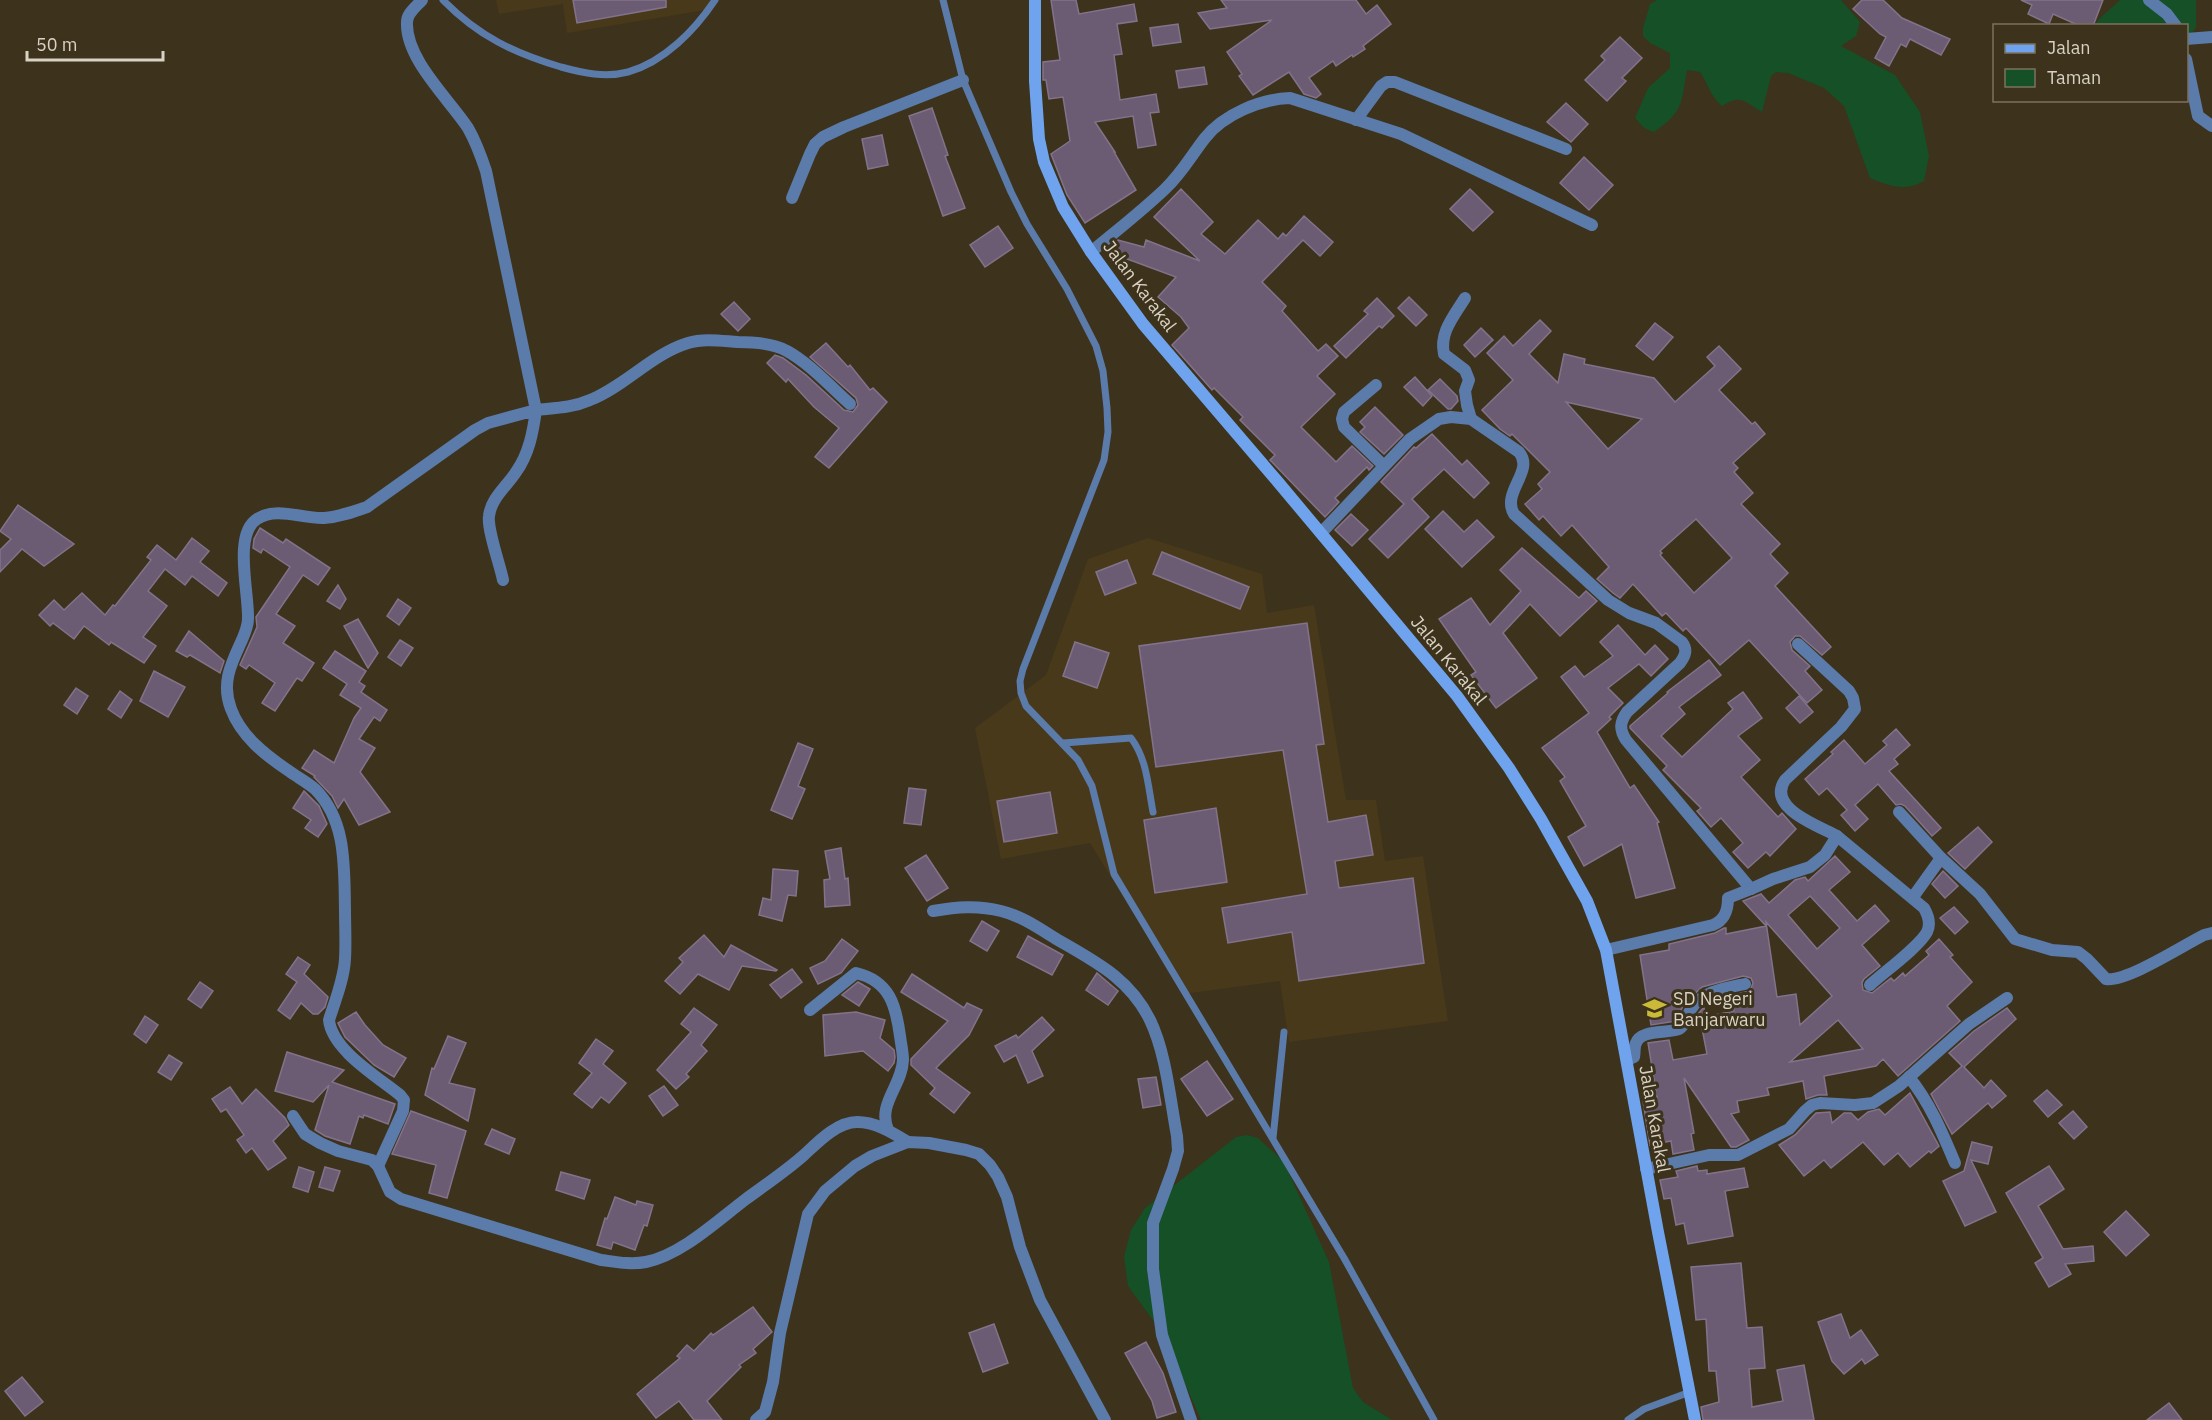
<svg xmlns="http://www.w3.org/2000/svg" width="2212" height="1420" font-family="'IBM Plex Sans',sans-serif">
	<rect width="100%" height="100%" fill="#3d321b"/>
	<g fill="#48391b">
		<polygon points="496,0 710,0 711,9 567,33 563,4 499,14"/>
		<polygon points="1148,538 1262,574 1267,613 1314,605 1346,800 1376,800 1385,861 1423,856 1448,1021 1289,1042 1280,981 1183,994 1090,843 1001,859 975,728 1046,675 1088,559"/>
	</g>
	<g fill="#155026">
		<path d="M1657,0h184l19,22 -4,14 -15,10 54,29 25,37 9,44 -5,25c-19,11 -35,5 -54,-3l-26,-72 -20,-18 -36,-15 -12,-1 -5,4 -9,36c-19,-11 -20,-18 -40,-6 -11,-9 -14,-22 -22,-34l-13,-2c-6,34 -3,41 -33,62l-10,-4 -9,-10 13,-30 22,-20v-15l-20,-10 -7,-7v-8l7,-24z"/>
		<polygon points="2120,0 2196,0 2196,27 2187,40 2186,26 2096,26 2097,21"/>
		<polygon points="1247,1135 1258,1138 1284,1162 1329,1262 1353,1388 1363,1402 1392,1420 1201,1420 1163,1334 1128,1286 1124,1257 1131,1230 1145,1208 1236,1137"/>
	</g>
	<g fill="#6b5c73" stroke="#82738b" stroke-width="1.5" fill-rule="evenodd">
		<polygon points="573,0 666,0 666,7 577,23"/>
		<polygon points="1051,0 1076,0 1079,14 1134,4 1137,21 1117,24 1122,54 1114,55 1120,100 1156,94 1159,112 1150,113 1156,145 1138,148 1133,116 1095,122 1115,152 1114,152 1136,190 1085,223 1067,195 1051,154 1070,141 1063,97 1049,99 1046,80 1043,80 1043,62 1060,60"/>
		<polygon points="1221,0 1356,0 1366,14 1377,5 1391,24 1363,46 1365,49 1353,57 1352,55 1336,66 1333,61 1309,78 1321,94 1316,98 1304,94 1289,72 1253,95 1239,76 1242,74 1227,52 1272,20 1210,29 1198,13 1227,8"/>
		<polygon points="1862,0 1883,0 1902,18 1950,39 1941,55 1910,39 1906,47 1901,44 1889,66 1875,58 1886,37 1880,34 1853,9"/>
		<polygon points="2021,0 2103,0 2093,26 2080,26 2053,14 2049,24 2028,14 2032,5"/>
		<polygon points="1178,24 1181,42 1153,46 1150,28"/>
		<polygon points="1620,37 1642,58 1622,78 1626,81 1607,101 1585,80 1605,60 1601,56"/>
		<polygon points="1204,67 1207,84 1179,88 1176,71"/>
		<polygon points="1566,103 1588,124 1571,142 1547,122"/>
		<polygon points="932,108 948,155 945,156 965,208 943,216 909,116"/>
		<polygon points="882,135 888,165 868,169 862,139"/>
		<polygon points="1584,157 1613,185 1589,210 1560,183"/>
		<polygon points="1181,189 1213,222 1201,234 1225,254 1258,220 1278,239 1283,233 1286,236 1304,216 1333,242 1320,256 1303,240 1262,282 1286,306 1282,311 1318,351 1326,344 1338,356 1317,376 1335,394 1301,427 1336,462 1352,446 1373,466 1369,470 1367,467 1335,498 1339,502 1325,517 1270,460 1275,455 1240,420 1243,417 1214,388 1212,390 1172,345 1189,328 1181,317 1158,297 1176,277 1130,260 1109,255 1111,246 1118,240 1144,247 1146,240 1200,261 1154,217"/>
		<polygon points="1470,189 1493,212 1473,231 1450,209"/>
		<polygon points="998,226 1013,248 985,267 970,245"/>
		<polygon points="1409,297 1427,315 1416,326 1398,308"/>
		<polygon points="1377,298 1394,316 1382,328 1379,326 1346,358 1334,346 1368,314 1364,311"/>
		<polygon points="734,302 750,319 738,331 721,314"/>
		<path d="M1540,320l11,11 -22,23 29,29 6,-29 21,5 -1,5 70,14 21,24 40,-36 -8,-9 12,-11 22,23 -22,21 33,34 3,-2 10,12 -32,29 5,5 -4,4 19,21 -12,11 39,40 -10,10 18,19 -13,13 56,61 -9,8 -22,-19h-5l-5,6 2,8 18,16 -5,5 17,19 -15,13 -58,-63 -29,25 -34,-37 -3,3 -17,-18 -4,3 -29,-32 -13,14 -7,-5 -16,-14 12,-12 -37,-42 -11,11 -18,-20 -4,4 -14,-16 17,-15 -4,-5 12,-12 -38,-38 -2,2 -10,-7 -18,-19 31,-30 -26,-27 17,-17 9,10zM1566,402l76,17 -34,30zM1696,519l36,39 -38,35 -34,-38 2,-2 -2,-2z"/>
		<polygon points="1655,323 1673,337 1653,360 1636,346"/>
		<polygon points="1481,328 1493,340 1475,357 1464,345"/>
		<polygon points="826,343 848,367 850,365 870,390 873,388 887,402 829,468 815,457 839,428 814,407 788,379 786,382 767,363 775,355 783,358 806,375 844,410 853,412 858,405 856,398 810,357"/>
		<polygon points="1415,377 1432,396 1423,406 1404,387"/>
		<polygon points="1440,379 1457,396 1458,401 1451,409 1448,409 1428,390"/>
		<polygon points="1375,407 1403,435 1384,454 1360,432 1365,427 1360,422"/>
		<polygon points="1432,434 1462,465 1467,460 1489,483 1474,498 1444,469 1412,499 1429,517 1388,558 1369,539 1404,504 1381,482 1414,447 1416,448"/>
		<polygon points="18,505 74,544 44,566 22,549 0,572 0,550 11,539 0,531"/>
		<polygon points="1443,511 1464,532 1477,520 1494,537 1462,567 1425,529"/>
		<polygon points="1351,514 1368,530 1352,546 1335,530"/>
		<polygon points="260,528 283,543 286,539 330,568 318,585 303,575 276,614 295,626 283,643 314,663 302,681 297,678 275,711 262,703 275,683 249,665 246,669 240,665 257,627 256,617 290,567 263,549 261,553 253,548 254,539"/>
		<polygon points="192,538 209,551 200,562 227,583 218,596 192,576 185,585 165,569 148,591 167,606 143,637 156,646 144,663 111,642 109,645 84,626 74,639 53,623 50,626 39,615 54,600 64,610 82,593 105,615 113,605 115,606 151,560 147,557 157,545 176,560"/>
		<polygon points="1522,548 1579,598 1586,591 1597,601 1560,636 1530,604 1503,633 1537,678 1496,708 1471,675 1476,672 1439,619 1471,598 1490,625 1521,591 1500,570"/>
		<polygon points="1162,552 1249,587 1240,609 1153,574"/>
		<polygon points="1127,560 1136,583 1105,595 1096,572"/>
		<polygon points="338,585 346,599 340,609 327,601"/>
		<polygon points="398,599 411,608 399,625 387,616"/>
		<polygon points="358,619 378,653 368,668 344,626"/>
		<polygon points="1307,623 1324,744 1316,745 1328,822 1366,815 1373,855 1335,861 1339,888 1413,878 1424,963 1299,981 1292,932 1228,943 1222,908 1307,894 1283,750 1156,767 1139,646"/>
		<polygon points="1618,625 1645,655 1655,645 1668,659 1651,676 1639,664 1608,688 1623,703 1609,717 1611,719 1597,732 1630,788 1634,785 1659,822 1657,823 1675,888 1636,898 1622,844 1584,866 1568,837 1586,826 1560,781 1565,777 1542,748 1589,713 1561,677 1575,666 1584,677 1613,656 1600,642"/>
		<polygon points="189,631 224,661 220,673 190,655 187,657 176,651"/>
		<polygon points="400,640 413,648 401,666 388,657"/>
		<polygon points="1075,642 1109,653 1097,688 1063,676"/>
		<polygon points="335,651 366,671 359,682 365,686 361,692 387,710 380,721 374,717 359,739 375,748 360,772 390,812 359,825 344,799 338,808 332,796 314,777 315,776 302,768 314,750 334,763 354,718 361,708 340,695 347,684 323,668"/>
		<polygon points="1709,660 1721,675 1679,707 1685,714 1661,736 1682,757 1733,709 1728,703 1743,692 1762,718 1738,736 1760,760 1741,777 1778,817 1782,813 1796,829 1770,856 1766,852 1748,868 1733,852 1743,843 1721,818 1711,827 1697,811 1701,808 1663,770 1667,766 1630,728 1630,726 1668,693 1667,692"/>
		<polygon points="154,671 185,687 168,717 140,701"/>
		<polygon points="76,688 88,696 77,714 64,705"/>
		<polygon points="120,691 132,700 121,718 108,709"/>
		<polygon points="1799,696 1813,712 1800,723 1786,708"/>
		<polygon points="1896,729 1910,745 1894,759 1898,764 1889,771 1941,828 1932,836 1905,806 1901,804 1896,805 1878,784 1855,805 1868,819 1855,831 1841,815 1847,810 1827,788 1819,795 1805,779 1833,754 1831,752 1844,740 1865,764 1887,745 1883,741"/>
		<polygon points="798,743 813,749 798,786 805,789 792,819 771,810"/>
		<polygon points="909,788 926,790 921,825 904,823"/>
		<polygon points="304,791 319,806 327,824 318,837 305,828 311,820 293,808"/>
		<polygon points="1050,792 1057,833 1004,842 997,801"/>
		<polygon points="1216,808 1227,882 1155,893 1144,820"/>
		<polygon points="1978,827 1992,842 1965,869 1948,853"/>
		<polygon points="841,848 845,879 848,878 850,905 825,907 824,880 830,879 825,851"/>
		<polygon points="926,855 948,888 927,901 905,868"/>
		<path d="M1835,856l15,16 -21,18 28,31 18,-16 14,16 -27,24 18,21 -16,13 -2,4 1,7 9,3 19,-15 3,3 9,-8 2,3 24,-21 -3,-4 13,-12 14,16 -3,2 22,25 -25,24 13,15 -62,55 -15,-17 -7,7 -52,10 3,19h-9l-12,4 -3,-18 -36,7 2,7 -32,6 2,11 -8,2 18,26 -13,7h-5l-47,-69 10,55 -3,1 3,16 -21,4 -2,-13 -21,4 -7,-44 14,-3 -9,-55 21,-3 4,20 34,-6 -7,-36 -5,1 3,-5 6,-7 1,10 29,-6 -1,-16 17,-4 3,-8 -2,-5 -8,-2 -41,11 -18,17 -8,17 -25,4 -11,-70 29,-5v-6l46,-11 9,-5h2v6l40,-8 -23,-25 18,-7 8,9 26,-23 10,-3 3,4zM1810,896l30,32 -23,21 -29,-34zM1766,922l66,74 -32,29 -4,-31 -19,3zM1838,1020l25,29 -73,13z"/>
		<polygon points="773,869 798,871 796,896 788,895 782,921 759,915 763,898 771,900"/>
		<polygon points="1943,871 1958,886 1945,898 1932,884"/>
		<polygon points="1954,907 1968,922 1955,934 1940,918"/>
		<polygon points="982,921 999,931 987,951 970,941"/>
		<polygon points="704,935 724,957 731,945 777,970 776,971 742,966 729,990 698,974 680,994 665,981 683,962 679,958"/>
		<polygon points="1028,936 1063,955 1052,975 1017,957"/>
		<polygon points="842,939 858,951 841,973 818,984 810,968 825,961"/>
		<polygon points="298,957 310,965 304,974 328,997 325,1007 318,1014 313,1014 301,1003 290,1019 278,1010 297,982 286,974"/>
		<polygon points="792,969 802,982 781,998 770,985"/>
		<polygon points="1097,973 1118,991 1108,1005 1086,990"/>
		<polygon points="912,974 964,1008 967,1003 982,1010 969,1035 936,1068 970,1093 954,1113 930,1094 935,1088 911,1065 911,1059 948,1021 901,992"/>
		<polygon points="200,982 213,991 201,1008 188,999"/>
		<polygon points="858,982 870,989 859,1006 842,995"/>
		<polygon points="694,1008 717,1025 701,1045 707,1051 686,1074 689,1077 676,1089 657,1070 691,1032 681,1024"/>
		<polygon points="2007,1008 2016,1019 1964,1067 1984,1088 1991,1080 2006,1096 1992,1108 1988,1103 1952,1134 1931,1094 1962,1066 1949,1053 1974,1031"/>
		<polygon points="356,1012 365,1025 383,1045 406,1058 394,1077 374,1065 345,1037 338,1023"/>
		<polygon points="856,1012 885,1020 880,1038 894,1050 895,1057 894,1063 888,1071 863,1051 825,1056 823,1015"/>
		<polygon points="145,1016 158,1025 146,1043 134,1034"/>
		<polygon points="1042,1017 1054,1030 1032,1051 1043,1076 1028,1083 1016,1055 1004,1062 995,1046 1016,1035 1018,1038"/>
		<polygon points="448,1036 466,1043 449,1083 475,1089 468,1121 425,1095 432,1068 434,1069"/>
		<polygon points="596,1039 613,1051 603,1064 626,1083 609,1103 601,1097 592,1108 574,1094 592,1073 579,1063"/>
		<polygon points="287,1052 344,1070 332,1082 395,1104 388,1124 364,1115 363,1118 359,1116 350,1144 325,1136 315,1130 329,1085 313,1102 275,1091"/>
		<polygon points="169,1055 182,1063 171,1080 158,1072"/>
		<polygon points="1207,1061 1233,1099 1207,1116 1181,1079"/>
		<polygon points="1156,1077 1161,1105 1143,1108 1138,1079"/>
		<polygon points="664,1086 678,1105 663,1116 649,1096"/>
		<polygon points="230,1087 242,1104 256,1089 285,1118 289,1125 273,1141 286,1158 268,1170 252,1148 246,1153 237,1140 244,1135 226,1109 221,1112 212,1099"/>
		<polygon points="2047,1090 2062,1105 2048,1117 2034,1101"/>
		<polygon points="1910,1093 1939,1146 1931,1153 1929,1151 1910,1167 1898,1153 1884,1165 1863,1142 1831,1168 1824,1160 1804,1176 1779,1145 1795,1135 1816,1113 1830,1112 1832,1123 1844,1113 1851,1113 1858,1120 1868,1112 1879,1109 1885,1115"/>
		<polygon points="411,1111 466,1131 447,1198 429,1193 436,1165 392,1154"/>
		<polygon points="2073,1111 2087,1127 2074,1139 2059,1123"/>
		<polygon points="492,1129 515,1139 509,1154 485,1144"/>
		<polygon points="1972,1142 1992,1147 1988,1164 1971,1160 1996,1212 1965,1226 1943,1181 1964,1171"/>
		<polygon points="1697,1166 1698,1171 1707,1170 1707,1174 1744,1168 1748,1187 1725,1191 1733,1236 1688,1244 1684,1223 1676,1225 1671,1198 1664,1199 1660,1180 1678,1177 1676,1171"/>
		<polygon points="2049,1166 2064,1189 2038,1206 2063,1249 2093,1246 2094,1261 2065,1264 2071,1274 2049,1287 2035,1263 2043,1258 2006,1193"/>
		<polygon points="299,1167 314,1172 308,1192 293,1187"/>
		<polygon points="325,1167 340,1171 333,1191 319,1187"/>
		<polygon points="561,1172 590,1180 584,1199 556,1190"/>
		<polygon points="615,1197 636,1205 637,1201 653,1205 647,1226 644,1225 635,1250 613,1242 611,1249 597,1245 605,1218 607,1219"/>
		<polygon points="2126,1211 2149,1235 2126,1256 2104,1232"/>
		<polygon points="1741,1263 1747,1328 1762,1327 1765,1368 1749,1369 1752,1407 1783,1401 1777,1370 1804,1365 1814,1420 1703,1420 1701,1407 1719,1402 1716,1371 1709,1371 1706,1319 1696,1320 1691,1267"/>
		<polygon points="753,1307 772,1332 753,1349 756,1353 739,1365 741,1367 707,1401 722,1420 694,1420 679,1401 656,1418 637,1394 680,1358 677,1356 687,1345 694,1351 711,1333 713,1335"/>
		<polygon points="1841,1314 1850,1338 1861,1330 1878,1355 1865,1364 1862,1359 1844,1374 1832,1361 1818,1322"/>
		<polygon points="994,1324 1008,1363 983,1372 969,1333"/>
		<polygon points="1146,1342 1163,1373 1176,1412 1157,1418 1152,1401 1125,1353"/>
		<polygon points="22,1377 43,1402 25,1416 5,1391"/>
		<polygon points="2169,1403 2182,1420 2147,1420"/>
	</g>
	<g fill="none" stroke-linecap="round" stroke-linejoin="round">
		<g stroke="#5b7baa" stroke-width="7">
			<path d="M443,0c35,36 71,53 118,67 22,6 44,11 67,5 36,-10 67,-42 87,-72"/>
			<polyline points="943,0 963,80 1011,192 1027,224 1067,289 1096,346 1103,371 1107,408 1108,432 1104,460 1023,669 1020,681 1021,693 1026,706 1078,760 1092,786 1114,874 1344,1258 1434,1420"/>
			<path d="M1063,743l68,-5c16,21 17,48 22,74"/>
			<polyline points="1273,1138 1284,1032"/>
			<polyline points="1628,1420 1644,1409 1690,1392"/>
		</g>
		<g stroke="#5b7baa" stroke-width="12">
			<path d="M422,0c-6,7 -15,13 -15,22 -2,37 43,78 61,106 8,14 13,28 18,43l50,239c19,-2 36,-2 54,-10 35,-14 62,-46 98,-57 16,-5 34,-2 50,-1 16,0 35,1 49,9 22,12 44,36 63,53"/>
			<polyline points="2149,0 2167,14 2176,26"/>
			<polyline points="2186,39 2212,37"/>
			<polyline points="2186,59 2198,116 2212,126"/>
			<polyline points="1356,120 1381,86 1387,82 1395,82 1566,149"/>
			<polyline points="792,198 810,154 815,144 823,137 844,127 963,80"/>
			<path d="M1091,252c25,-21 51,-41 74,-63 17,-16 26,-33 40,-51 19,-24 56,-39 85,-40l111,36 191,91"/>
			<path d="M1465,298c-11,18 -26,35 -21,56l21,16 4,10 -4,11 2,14 4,14"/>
			<polyline points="1376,385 1344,412 1342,419 1344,427 1383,465"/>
			<path d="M1321,533l89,-94 29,-20 12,-2 20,2 48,33c16,19 -18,40 -5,62l94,86 21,13 27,10 26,19c6,8 3,14 -2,21l-53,49c-7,10 -8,17 -1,28l125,149 22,-10 37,-12 15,-12 12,-19 87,72c4,7 7,16 3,24 -8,15 -43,40 -57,53"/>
			<path d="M1798,644l51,47 4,7 2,11 -14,18 -56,53c-19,28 34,46 52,56"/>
			<path d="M1899,812l42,46 39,36 35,45 37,11 26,2 9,7 19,20c21,3 76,-33 98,-44l8,-2"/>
			<polyline points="1913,897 1941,858"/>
			<path d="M933,911c24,-4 44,-6 68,0 21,5 39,18 57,29 38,22 72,39 92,80 16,33 20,79 27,116l1,15 -5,18 -20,54v46l9,66 29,85"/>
			<path d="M1606,950l107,-25c12,-5 15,-15 15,-27l23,-9"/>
			<path d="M810,1010l46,-37c34,8 40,33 44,63 1,8 3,16 3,24 -1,26 -26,44 -15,70"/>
			<path d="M1627,1060l7,-3c1,-4 0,-10 2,-14 5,-14 31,-9 43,-14 7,-4 8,-14 12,-20 11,-18 35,-21 54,-25"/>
			<path d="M1909,1077c21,26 33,55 46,86"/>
			<path d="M293,1116l12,18 15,9 18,8 34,9 6,6 12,26 11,7 200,61c15,2 30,5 45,2 35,-7 71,-41 100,-63 19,-14 40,-28 58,-44 14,-13 33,-33 53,-33 19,0 36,11 51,20"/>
			<path d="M378,1166l25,-55 1,-11 -4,-5c-22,-18 -68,-45 -71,-75 6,-19 15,-41 16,-61 1,-16 0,-34 0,-50 -1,-42 2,-88 -30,-120 -8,-7 -18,-12 -26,-18 -24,-16 -48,-35 -58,-62 -10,-26 0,-45 11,-69 3,-7 6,-14 6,-21 1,-26 -15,-85 9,-100 20,-13 45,0 67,-1 15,-1 29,-6 43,-11l108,-77 13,-7 48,-13c-3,22 -7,44 -20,62 -9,14 -25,26 -27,44 -2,13 11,49 14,64"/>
			<polyline points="1646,1169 1709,1155 1738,1155 1789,1129 1805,1111 1812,1105 1820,1103 1855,1105 1873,1103 1899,1086 1969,1024 2007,998"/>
			<polyline points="756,1420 765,1412 773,1382 780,1333 808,1214 825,1191 855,1166 872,1156 908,1142 929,1143 966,1150 979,1154 990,1165 998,1177 1007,1197 1020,1247 1040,1300 1105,1420"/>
		</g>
		<polyline stroke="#6fa3ed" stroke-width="12" points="1035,0 1035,81 1039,139 1044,162 1063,207 1091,252 1143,324 1278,482 1457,696 1509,768 1541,819 1587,901 1606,950 1658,1232 1695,1420"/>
	</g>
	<defs>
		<symbol id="school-bare" viewBox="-9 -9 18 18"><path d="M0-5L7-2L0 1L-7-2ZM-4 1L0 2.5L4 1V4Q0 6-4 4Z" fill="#cbba39" stroke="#3d321b" stroke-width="2.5" paint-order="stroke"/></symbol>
	</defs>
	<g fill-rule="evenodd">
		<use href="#school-bare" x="1638" y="992" width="33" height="33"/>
	</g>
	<g text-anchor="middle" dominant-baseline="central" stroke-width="6" stroke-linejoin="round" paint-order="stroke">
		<g font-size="18" fill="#d9d2c4" stroke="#3d321b">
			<text transform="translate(1140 286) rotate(53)">Jalan Karakal</text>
			<text transform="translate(1449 660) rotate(51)">Jalan Karakal</text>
			<text transform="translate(1655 1119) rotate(80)">Jalan Karakal</text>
		</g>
		<g font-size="18" fill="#d9d2c4" stroke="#3d321b" text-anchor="start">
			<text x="1673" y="998">SD Negeri<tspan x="1673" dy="21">Banjarwaru</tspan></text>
		</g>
	</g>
	<rect x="1993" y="24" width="195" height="78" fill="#3d321b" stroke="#7b725f" stroke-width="1.5"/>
	<rect x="2005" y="44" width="30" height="9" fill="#6fa3ed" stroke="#7b725f" stroke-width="1.5"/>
	<text x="2047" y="54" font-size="18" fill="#d9d2c4">Jalan</text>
	<rect x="2005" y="69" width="30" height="18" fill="#155026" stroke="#7b725f" stroke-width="1.5"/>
	<text x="2047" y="84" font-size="18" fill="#d9d2c4">Taman</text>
	<path d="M27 51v9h136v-9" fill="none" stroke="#d9d2c4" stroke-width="3"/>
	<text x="36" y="51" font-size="18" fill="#d9d2c4" stroke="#3d321b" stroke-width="4.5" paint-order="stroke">50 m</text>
</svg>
